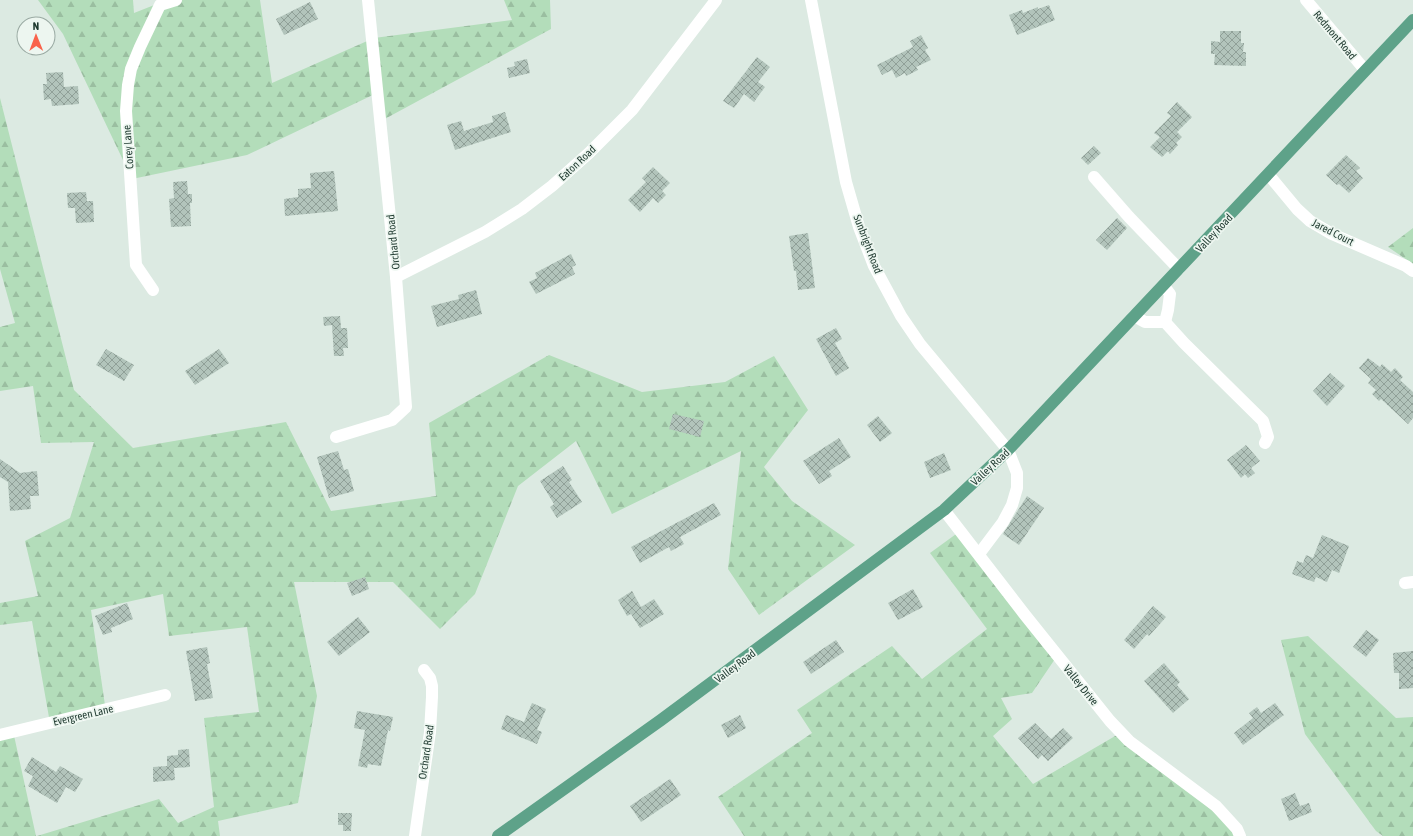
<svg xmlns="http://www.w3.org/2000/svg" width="1413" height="836" font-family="'Asap Condensed',sans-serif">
	<defs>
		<pattern id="forest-firs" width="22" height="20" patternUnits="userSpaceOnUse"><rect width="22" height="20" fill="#b3ddba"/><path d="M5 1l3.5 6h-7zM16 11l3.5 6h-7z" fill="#9abea0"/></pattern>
		<pattern id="building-cross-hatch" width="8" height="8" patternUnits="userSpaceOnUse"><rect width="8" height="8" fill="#b2c4bb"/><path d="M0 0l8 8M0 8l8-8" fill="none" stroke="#90a098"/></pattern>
	</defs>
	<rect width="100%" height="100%" fill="#dceae2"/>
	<g fill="url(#forest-firs)">
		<polygon points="38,0 133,0 134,13 167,0 260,0 272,83 374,38 512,20 504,0 550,0 551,29 381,121 379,92 247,155 132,179 63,34"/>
		<polygon points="0,98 74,390 133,448 286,422 331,511 436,496 429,423 549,355 642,392 725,382 774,356 808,410 764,467 792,501 855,545 759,615 728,569 741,451 612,514 576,441 518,486 475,594 440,629 393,582 294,582 317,696 298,803 218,821 220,836 37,836 159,799 178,823 214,807 204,718 259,712 247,627 169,636 163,594 91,610 106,712 50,723 32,621 0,625 0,603 38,596 25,541 70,518 94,442 41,443 33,386 0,391 0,327 15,323 0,269"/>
		<polygon points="1413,228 1413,264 1388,247"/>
		<polygon points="963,529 1057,656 1032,693 1001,698 1012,719 993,736 1033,784 1122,732 1241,836 744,836 718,797 812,733 797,710 892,646 922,679 987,629 930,553"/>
		<polygon points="1308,636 1396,718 1413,717 1413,836 1383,836 1376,831 1305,734 1281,640"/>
		<polygon points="13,731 36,836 0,836 0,734"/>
	</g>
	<g fill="url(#building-cross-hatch)">
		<polygon points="310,2 318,19 284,35 276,19"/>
		<polygon points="1049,5 1055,20 1017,35 1009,15 1022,10 1023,13 1038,7 1038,9"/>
		<polygon points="1220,31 1241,31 1241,43 1244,43 1243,52 1246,52 1246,66 1214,65 1215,54 1211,54 1211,41 1220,42"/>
		<polygon points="921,35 928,48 925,50 931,60 916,67 918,70 906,76 905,73 896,78 892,70 882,75 877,65 913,47 910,41"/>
		<polygon points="757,57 770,67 758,82 765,87 754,102 744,94 734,108 723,101"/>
		<polygon points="527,59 530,73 509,78 507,68 515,66 514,62"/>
		<polygon points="63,72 64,87 78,86 79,104 52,106 51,99 44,100 43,84 47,84 46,73"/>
		<polygon points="1177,102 1192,117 1177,132 1182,137 1176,143 1178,145 1170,154 1168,151 1162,157 1150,147 1160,137 1154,133 1171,116 1167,113"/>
		<polygon points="505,112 511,132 455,150 447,125 461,121 464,131 493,122 492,116"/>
		<polygon points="1094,146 1101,153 1088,165 1081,158"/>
		<polygon points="1346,155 1360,168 1356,171 1363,178 1349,193 1339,184 1337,185 1326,175"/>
		<polygon points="653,167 670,183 662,191 666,195 658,203 653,198 640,212 628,200 646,182 642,178"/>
		<polygon points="334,171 338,211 285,216 284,199 298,197 298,189 311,188 310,173"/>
		<polygon points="187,181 188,194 192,194 192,203 190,203 191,226 171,227 169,199 174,198 173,182"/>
		<polygon points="86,192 87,201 93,201 94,222 76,223 75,208 68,208 67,193"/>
		<polygon points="1117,218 1127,228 1107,250 1096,240"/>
		<polygon points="808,233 815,288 798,290 796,271 794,271 789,236"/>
		<polygon points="571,254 576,265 572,267 575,274 536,294 529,282 537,278 535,273"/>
		<polygon points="476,290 482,314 437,327 431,306 459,299 458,295"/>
		<polygon points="340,316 341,328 347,328 348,348 343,348 344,356 334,356 332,325 324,326 323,317"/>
		<polygon points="836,328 842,339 835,343 849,368 836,376 816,339"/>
		<polygon points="106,349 134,365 124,381 96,365"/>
		<polygon points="219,349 229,363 195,385 185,371"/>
		<polygon points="1368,358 1380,367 1382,364 1391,372 1395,368 1403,377 1400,380 1413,392 1413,418 1408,424 1381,399 1379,401 1372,394 1376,390 1368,383 1371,379 1359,368"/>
		<polygon points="1330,373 1345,386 1327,406 1313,391"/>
		<polygon points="673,414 704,421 700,437 669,429"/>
		<polygon points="878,416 892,433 880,442 867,425"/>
		<polygon points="839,438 851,457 829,471 832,476 819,484 803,461"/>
		<polygon points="1246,445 1260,461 1251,468 1255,473 1248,478 1245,474 1241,478 1227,460"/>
		<polygon points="338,451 344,470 348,469 354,491 329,498 317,457"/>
		<polygon points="944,453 951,470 930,478 924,462"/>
		<polygon points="0,459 20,473 37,471 39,496 30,496 31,509 10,511 8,482 0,477"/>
		<polygon points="563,466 572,480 569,482 582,502 557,518 550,507 554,504 540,481"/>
		<polygon points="1027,496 1044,508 1019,545 1003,534"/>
		<polygon points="714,503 721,515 680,537 684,544 671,551 669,547 640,563 631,547"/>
		<polygon points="1322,535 1349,546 1339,573 1332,570 1327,582 1316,577 1314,582 1292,574 1297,561 1303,563 1306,555 1313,558"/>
		<polygon points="365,577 369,589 352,596 347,583"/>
		<polygon points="913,589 923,607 898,620 888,603"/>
		<polygon points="632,591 641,607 654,599 664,614 640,628 631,614 627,616 618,600"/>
		<polygon points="127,603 133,619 111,628 112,632 103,635 95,616"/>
		<polygon points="1153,606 1166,617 1149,636 1147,634 1134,649 1124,640"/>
		<polygon points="358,617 370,632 339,656 327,642"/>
		<polygon points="1366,630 1379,640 1366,657 1353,647"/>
		<polygon points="836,640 844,652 811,674 803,662"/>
		<polygon points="207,647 210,663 207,664 213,698 195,701 186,651"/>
		<polygon points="1413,651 1413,688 1399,689 1399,673 1394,673 1393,653"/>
		<polygon points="1164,663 1180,682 1177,685 1189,699 1173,713 1144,681"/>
		<polygon points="532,703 546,709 537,730 542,732 537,744 501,729 506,715 524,722"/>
		<polygon points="1275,703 1284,715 1243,745 1234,733 1253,718 1249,713 1257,707 1261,713"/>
		<polygon points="357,711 393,717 390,731 388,730 381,766 368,764 367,768 358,766 365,730 354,728"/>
		<polygon points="740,715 746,728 728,738 721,725"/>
		<polygon points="1035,723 1051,739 1063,728 1073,738 1048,761 1042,755 1038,759 1018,738"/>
		<polygon points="189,749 190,767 174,768 175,780 153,782 153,767 167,766 167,756 178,755 178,750"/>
		<polygon points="32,757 56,772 60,766 83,779 75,792 66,787 57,803 28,786 33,776 24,771"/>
		<polygon points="670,779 681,795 641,822 630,806"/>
		<polygon points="1295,793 1300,806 1309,803 1312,812 1289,821 1281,799"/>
		<polygon points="338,813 352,813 351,831 343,831 343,825 338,825"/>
	</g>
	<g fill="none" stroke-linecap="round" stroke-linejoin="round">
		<g stroke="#fff" stroke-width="12">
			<polyline points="811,0 846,182 859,227 874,266 901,316 920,344 1008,450 1017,473 1017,488 1012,505 1003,522 979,554"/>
			<polyline points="1306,0 1365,70"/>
			<polyline points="1268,174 1297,209 1310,221 1332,234 1406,266 1413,271"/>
			<polyline points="1094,177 1129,217 1179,269"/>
			<polyline points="396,277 485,232 522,209 552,186 589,153 632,110 716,0"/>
			<polyline points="153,290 136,265 126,111 128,85 131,69 140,47 160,5 176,0"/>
			<polyline points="1134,316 1145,322 1165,322 1168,310 1170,294 1164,286"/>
			<polyline points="1165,322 1184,343 1263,421 1268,437 1265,443"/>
			<polyline points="336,437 392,420 406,407 396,277 368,0"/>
			<polyline points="944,510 1025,615 1110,721 1129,741 1216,806 1237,829 1240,836"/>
			<polyline points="1405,583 1413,582"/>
			<polyline points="0,735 165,695"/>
			<polyline points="415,836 430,732 432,697 432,686 430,678 424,670"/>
		</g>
		<polyline stroke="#5ea289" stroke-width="12" points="498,836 661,720 944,510 1008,450 1413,20"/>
	</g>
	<g text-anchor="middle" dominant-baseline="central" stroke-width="3.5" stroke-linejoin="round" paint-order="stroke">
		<g font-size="11" fill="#1e392f" stroke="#edf6f0">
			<text transform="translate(1335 35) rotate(50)">Redmont Road</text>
			<text transform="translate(128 147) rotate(-94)">Corey Lane</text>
			<text transform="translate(577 163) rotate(-43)">Eaton Road</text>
			<text transform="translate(1333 232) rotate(27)">Jared Court</text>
			<text transform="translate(1214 233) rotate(-47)">Valley Road</text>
			<text transform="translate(393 242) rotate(-96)">Orchard Road</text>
			<text transform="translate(868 244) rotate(69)">Sunbright Road</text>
			<text transform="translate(990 467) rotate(-43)">Valley Road</text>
			<text transform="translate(735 666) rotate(-37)">Valley Road</text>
			<text transform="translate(1081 685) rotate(51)">Valley Drive</text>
			<text transform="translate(83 715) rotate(-13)">Evergreen Lane</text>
			<text transform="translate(426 752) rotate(-82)">Orchard Road</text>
		</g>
	</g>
	<g transform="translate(36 36) rotate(359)"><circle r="19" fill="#edf6f0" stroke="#9aaaa3"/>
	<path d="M0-3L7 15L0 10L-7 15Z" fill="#f9634b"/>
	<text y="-6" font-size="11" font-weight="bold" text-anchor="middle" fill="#1e392f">N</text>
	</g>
</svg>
